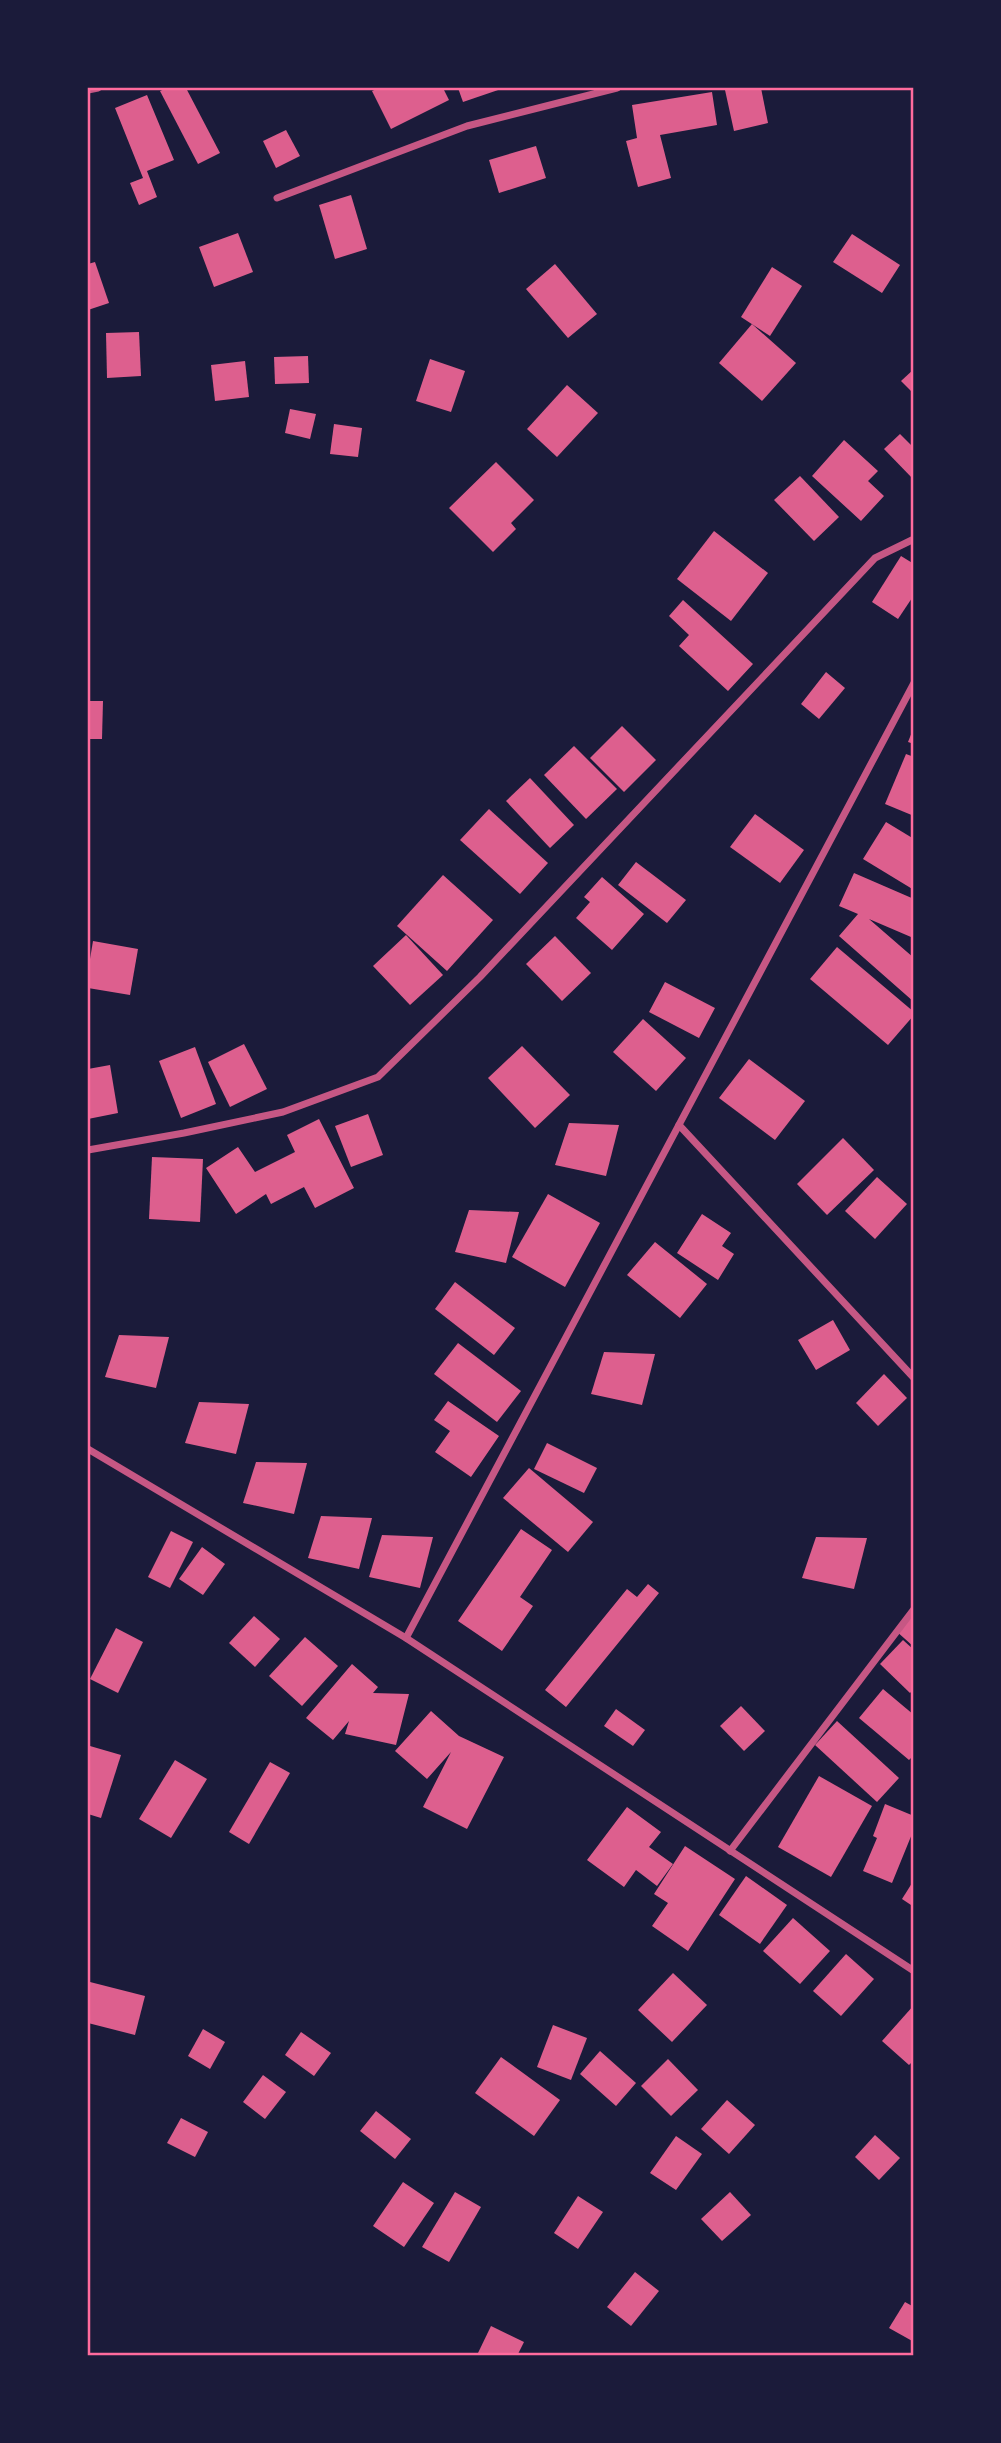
<svg xmlns="http://www.w3.org/2000/svg" width="1001" height="2443" font-family="Signika,sans-serif">
	<rect width="100%" height="100%" fill="#1b1b3a"/>
	<g fill="#dd5f8e">
		<polygon points="167,88 186,88 220,153 198,164 160,91"/>
		<polygon points="379,88 443,88 449,100 391,129 372,91"/>
		<polygon points="458,88 504,88 463,102"/>
		<polygon points="735,88 761,88 768,123 734,131 725,90"/>
		<polygon points="712,92 717,125 660,135 671,178 638,187 626,141 637,138 632,105"/>
		<polygon points="147,95 174,160 147,171 157,197 139,205 130,183 143,178 115,108"/>
		<polygon points="286,130 300,156 276,168 263,141"/>
		<polygon points="536,146 546,178 499,193 489,160"/>
		<polygon points="351,195 367,249 335,259 319,205"/>
		<polygon points="238,233 253,272 214,287 199,247"/>
		<polygon points="852,234 900,265 882,293 833,262"/>
		<polygon points="95,262 109,303 88,310 88,264"/>
		<polygon points="555,264 597,314 568,338 526,289"/>
		<polygon points="772,267 802,286 770,336 741,317"/>
		<polygon points="752,324 796,363 762,401 719,363"/>
		<polygon points="139,332 141,376 107,378 106,333"/>
		<polygon points="308,356 309,383 275,384 274,357"/>
		<polygon points="430,359 465,371 451,412 416,401"/>
		<polygon points="245,361 249,397 215,401 211,365"/>
		<polygon points="914,369 914,394 901,381"/>
		<polygon points="567,385 598,413 557,457 527,429"/>
		<polygon points="290,409 316,414 310,439 285,433"/>
		<polygon points="334,424 362,428 358,457 330,454"/>
		<polygon points="900,434 914,448 914,480 884,449"/>
		<polygon points="844,440 878,471 868,481 884,496 861,521 812,476"/>
		<polygon points="496,462 534,500 511,523 516,529 493,552 449,508"/>
		<polygon points="800,476 839,517 814,541 774,500"/>
		<polygon points="714,531 768,573 731,621 677,579"/>
		<polygon points="901,556 914,564 914,595 898,619 872,602"/>
		<polygon points="683,600 753,664 728,691 679,646 689,635 669,616"/>
		<polygon points="826,672 845,688 819,719 801,704"/>
		<polygon points="88,701 103,701 102,739 88,739"/>
		<polygon points="622,726 656,760 624,792 590,758"/>
		<polygon points="914,727 914,744 908,742"/>
		<polygon points="574,746 617,789 586,819 544,775"/>
		<polygon points="906,754 914,757 914,816 885,804"/>
		<polygon points="530,778 574,825 550,848 506,801"/>
		<polygon points="489,809 548,863 520,894 460,840"/>
		<polygon points="755,814 804,850 780,883 730,847"/>
		<polygon points="886,822 914,839 914,890 863,859"/>
		<polygon points="636,862 686,900 667,923 618,885"/>
		<polygon points="854,873 914,899 914,932 911,937 869,919 914,958 914,1002 839,936 858,914 839,906"/>
		<polygon points="443,875 493,920 447,971 397,926"/>
		<polygon points="602,877 644,914 612,950 576,918 590,902 584,897"/>
		<polygon points="406,935 443,975 410,1005 373,966"/>
		<polygon points="555,936 591,973 562,1001 526,964"/>
		<polygon points="93,941 138,949 130,995 88,988 88,971"/>
		<polygon points="837,947 914,1012 914,1015 888,1045 810,979"/>
		<polygon points="665,982 715,1008 699,1038 649,1012"/>
		<polygon points="643,1019 686,1058 656,1091 613,1052"/>
		<polygon points="244,1044 267,1089 230,1107 208,1062"/>
		<polygon points="522,1046 570,1095 535,1128 488,1078"/>
		<polygon points="195,1047 216,1104 181,1118 159,1061"/>
		<polygon points="749,1059 805,1101 775,1140 719,1098"/>
		<polygon points="110,1065 118,1113 88,1119 88,1069"/>
		<polygon points="368,1114 383,1155 351,1167 335,1126"/>
		<polygon points="319,1119 354,1188 315,1208 304,1187 271,1204 266,1194 236,1214 206,1168 238,1147 255,1172 295,1152 287,1135"/>
		<polygon points="569,1123 619,1125 606,1176 555,1165"/>
		<polygon points="843,1138 874,1170 827,1215 797,1184"/>
		<polygon points="152,1157 203,1159 200,1222 149,1219"/>
		<polygon points="877,1177 907,1204 875,1239 845,1211"/>
		<polygon points="548,1194 600,1223 565,1287 512,1257"/>
		<polygon points="469,1210 519,1212 506,1263 455,1252"/>
		<polygon points="702,1214 731,1233 722,1246 734,1254 718,1280 677,1253"/>
		<polygon points="655,1242 707,1284 680,1318 627,1275"/>
		<polygon points="455,1282 515,1328 494,1355 435,1309"/>
		<polygon points="833,1320 850,1350 816,1370 798,1340"/>
		<polygon points="119,1335 169,1337 156,1388 105,1377"/>
		<polygon points="458,1343 521,1391 497,1422 434,1374"/>
		<polygon points="604,1352 655,1354 642,1405 591,1394"/>
		<polygon points="884,1374 907,1398 878,1426 856,1403"/>
		<polygon points="448,1401 499,1436 471,1477 435,1452 450,1431 434,1420"/>
		<polygon points="199,1402 249,1404 236,1454 185,1443"/>
		<polygon points="547,1443 597,1468 584,1493 534,1469"/>
		<polygon points="256,1462 307,1463 294,1514 243,1503"/>
		<polygon points="529,1468 593,1522 568,1552 503,1498"/>
		<polygon points="321,1516 372,1518 359,1569 308,1558"/>
		<polygon points="521,1529 552,1550 520,1597 533,1606 502,1651 458,1621"/>
		<polygon points="171,1531 193,1542 170,1588 148,1577"/>
		<polygon points="382,1535 433,1537 420,1588 369,1577"/>
		<polygon points="816,1537 867,1538 854,1589 802,1578"/>
		<polygon points="202,1547 225,1564 203,1595 179,1579"/>
		<polygon points="648,1584 659,1593 566,1707 545,1690 627,1589 637,1597"/>
		<polygon points="914,1610 914,1647 895,1630"/>
		<polygon points="254,1616 280,1639 255,1667 229,1643"/>
		<polygon points="116,1628 143,1642 118,1693 90,1679"/>
		<polygon points="305,1637 338,1666 302,1706 269,1676"/>
		<polygon points="903,1640 914,1650 914,1689 910,1693 880,1664"/>
		<polygon points="352,1664 378,1687 373,1693 409,1694 396,1745 345,1734 349,1721 333,1740 306,1718"/>
		<polygon points="883,1689 914,1715 914,1755 909,1760 859,1718"/>
		<polygon points="741,1706 765,1731 744,1751 720,1726"/>
		<polygon points="616,1709 645,1730 633,1746 604,1726"/>
		<polygon points="431,1711 459,1736 504,1757 467,1829 423,1807 451,1752 427,1779 395,1751"/>
		<polygon points="837,1721 899,1778 877,1802 815,1745"/>
		<polygon points="90,1746 121,1755 101,1818 88,1814 88,1752"/>
		<polygon points="175,1760 207,1779 171,1838 139,1819"/>
		<polygon points="270,1762 290,1773 249,1844 229,1832"/>
		<polygon points="819,1776 872,1806 831,1877 778,1847"/>
		<polygon points="885,1804 914,1816 914,1829 892,1883 863,1871 877,1838 873,1836"/>
		<polygon points="627,1807 661,1832 649,1847 673,1864 657,1886 636,1870 624,1887 587,1860"/>
		<polygon points="685,1846 735,1879 688,1951 652,1926 668,1903 654,1894"/>
		<polygon points="746,1876 787,1905 760,1944 719,1915"/>
		<polygon points="914,1880 914,1907 902,1899"/>
		<polygon points="793,1918 830,1951 800,1984 763,1951"/>
		<polygon points="846,1954 874,1979 841,2016 813,1991"/>
		<polygon points="673,1973 707,2005 672,2042 638,2010"/>
		<polygon points="90,1982 145,1996 135,2035 88,2023 88,1992"/>
		<polygon points="914,2005 914,2060 909,2065 882,2041"/>
		<polygon points="553,2025 587,2038 571,2080 537,2067"/>
		<polygon points="203,2029 225,2042 210,2069 188,2056"/>
		<polygon points="301,2032 331,2053 314,2076 285,2055"/>
		<polygon points="600,2051 636,2083 616,2106 580,2074"/>
		<polygon points="501,2057 560,2100 534,2136 475,2093"/>
		<polygon points="668,2059 698,2090 671,2116 641,2086"/>
		<polygon points="263,2075 286,2092 265,2119 243,2102"/>
		<polygon points="727,2100 755,2125 729,2154 701,2129"/>
		<polygon points="376,2111 411,2139 395,2159 360,2131"/>
		<polygon points="181,2118 208,2132 195,2157 167,2143"/>
		<polygon points="875,2135 900,2158 879,2180 855,2157"/>
		<polygon points="676,2136 702,2154 676,2190 650,2173"/>
		<polygon points="403,2182 434,2203 404,2247 373,2226"/>
		<polygon points="455,2192 481,2207 449,2262 422,2247"/>
		<polygon points="730,2192 751,2215 722,2241 701,2219"/>
		<polygon points="578,2196 603,2212 578,2249 554,2233"/>
		<polygon points="635,2272 659,2291 631,2326 607,2307"/>
		<polygon points="905,2302 914,2307 914,2342 889,2328"/>
		<polygon points="491,2326 524,2342 517,2356 483,2356 478,2353"/>
	</g>
	<g fill="none" stroke-linecap="round" stroke-linejoin="round">
		<g stroke="#c65784" stroke-width="7">
			<polyline points="88,90 98,88"/>
			<polyline points="277,198 467,126 617,88"/>
			<polyline points="679,1125 914,1378"/>
			<polyline points="88,1150 184,1133 283,1112 378,1077 480,977 875,558 914,539"/>
			<polyline points="88,1449 406,1638 914,1971"/>
			<polyline points="406,1638 914,683"/>
			<polyline points="730,1851 914,1609"/>
		</g>
	</g>
	<rect width="1001" height="2443" fill="none" stroke="#1b1b3a" stroke-width="178"/>
	<rect x="89" y="89" width="823" height="2265" fill="none" stroke="#ff6b9d" stroke-width="2.5"/>
</svg>
